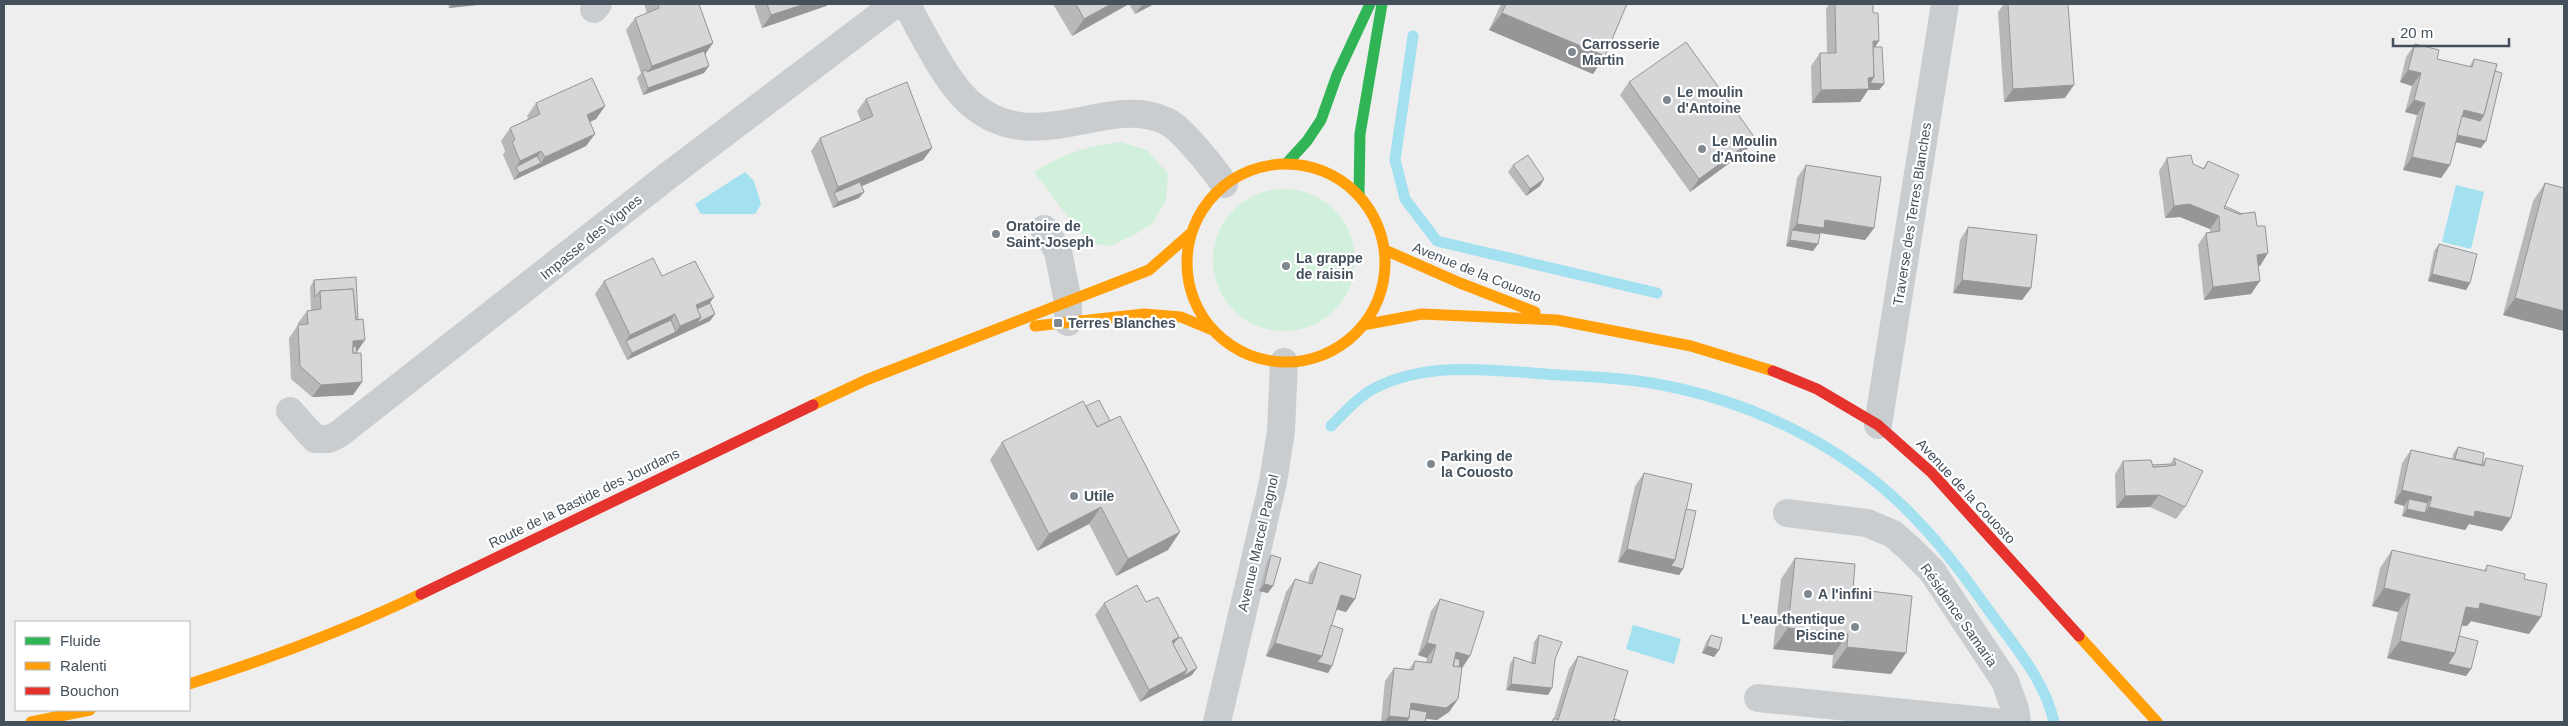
<svg xmlns="http://www.w3.org/2000/svg" width="2568" height="726" font-family="Helvetica,sans-serif">
	<rect width="100%" height="100%" fill="#efeeee"/>
	<g fill="#d1f0dc">
		<path d="M1121,142l26,8 21,24 -2,25 -12,23 -18,12 -26,12 -22,-3 -54,-71c29,-18 52,-26 87,-30z"/>
		<circle cx="1284" cy="260" r="71"/>
	</g>
	<g fill="#a3e1f0">
		<polygon points="745,172 754,181 761,204 755,214 701,214 695,204"/>
		<polygon points="2456,185 2484,192 2471,249 2442,242"/>
		<polygon points="1633,625 1681,639 1674,664 1626,649"/>
	</g>
	<g fill="none" stroke-linecap="round" stroke-linejoin="round">
		<g stroke="#a3e1f0" stroke-width="11">
			<polyline points="1413,36 1395,160 1405,199 1437,241 1657,293"/>
			<path d="M1331,426c14,-14 27,-29 44,-38 53,-27 115,-18 171,-14 38,3 78,3 116,11 89,17 178,59 243,123 31,30 57,65 82,100 25,35 58,72 67,114"/>
		</g>
		<g stroke="#cacdd0" stroke-width="28">
			<path d="M906,4c17,29 39,77 64,99 66,58 139,-12 198,19 15,8 46,47 56,62"/>
			<polyline points="594,9 598,4"/>
			<polyline points="1044,229 1058,251 1068,302 1068,322"/>
			<polyline points="290,411 315,439 329,439 339,434 669,175 895,4"/>
			<polyline points="1878,425 1945,4"/>
			<polyline points="1787,513 1867,523 1893,534 1909,548 1932,571 2005,681 2015,709 2017,722"/>
			<polyline points="1758,698 1995,722"/>
			<polyline points="1217,722 1273,482 1281,431 1284,362"/>
		</g>
		<g stroke="#30b455" stroke-width="11">
			<polyline points="1287,163 1307,141 1321,120 1337,75 1370,4"/>
			<polyline points="1359,195 1360,134 1382,4"/>
		</g>
		<g stroke="#ff9f0a" stroke-width="11">
			<circle cx="1286" cy="263" r="99"/>
			<polyline points="1385,250 1460,283 1535,312"/>
			<polyline points="1363,325 1422,314 1557,320 1691,346 1773,371"/>
			<polyline points="1035,326 1144,314 1181,317 1210,329"/>
			<polyline points="813,405 866,380 1149,270 1190,234"/>
			<polyline points="2079,636 2157,722"/>
			<path d="M189,684c79,-25 157,-54 232,-90"/>
			<polyline points="31,722 90,710"/>
		</g>
		<g stroke="#e5322d" stroke-width="11">
			<polyline points="1773,371 1817,389 1878,425 1932,473 2079,636"/>
			<polyline points="421,594 813,405"/>
		</g>
	</g>
	<g fill="#b8b8bb">
		<polygon points="448,4 486,4 449,8"/>
		<polygon points="644,4 699,4 713,43 705,54 704,73 643,95 637,78 641,73 626,30 635,18 647,13"/>
		<polygon points="754,4 828,4 826,6 762,28"/>
		<polygon points="1053,4 1154,4 1135,14 1129,4 1072,36"/>
		<polygon points="1501,4 1627,4 1605,56 1593,74 1489,30"/>
		<polygon points="1829,4 1873,4 1873,13 1879,41 1875,47 1884,84 1879,90 1868,90 1860,102 1812,103 1811,66 1820,53 1827,53 1826,9"/>
		<polygon points="2004,4 2068,4 2065,98 2004,102 1998,12"/>
		<polygon points="2415,44 2437,59 2469,67 2474,59 2481,148 2456,142 2450,165 2441,178 2403,170 2417,115 2405,112 2412,86 2400,82 2406,57"/>
		<polygon points="1629,82 1746,151 1690,192 1620,95"/>
		<polygon points="866,99 932,148 923,160 862,186 859,198 833,208 811,151 820,138 861,121 857,111"/>
		<polygon points="536,103 605,106 596,119 590,122 586,146 514,180 503,155 505,151 501,141 510,128 528,119 527,116"/>
		<polygon points="2167,158 2193,164 2203,168 2208,161 2225,206 2260,266 2258,266 2251,294 2204,300 2198,245 2206,233 2210,232 2210,229 2180,217 2165,218 2159,171"/>
		<polygon points="1513,165 1544,179 1540,186 1526,196 1508,172"/>
		<polygon points="1806,165 1874,228 1865,240 1820,233 1813,251 1786,246 1797,178"/>
		<polygon points="2545,183 2564,331 2503,315 2533,201"/>
		<polygon points="1968,227 2031,288 2022,300 1953,293 1960,240"/>
		<polygon points="2439,244 2470,283 2466,290 2428,281 2434,251"/>
		<polygon points="662,276 710,303 715,314 710,321 627,360 595,294 604,281"/>
		<polygon points="314,280 357,352 362,382 353,395 312,397 291,379 289,338 298,325 298,323 307,311 311,310 310,287"/>
		<polygon points="1002,442 1168,550 1116,576 1089,524 1037,551 990,460"/>
		<polygon points="2458,447 2482,464 2486,458 2511,518 2502,531 2469,524 2465,530 2402,516 2404,506 2394,503 2402,463 2411,450 2452,459 2453,454"/>
		<polygon points="2174,458 2185,507 2176,519 2150,507 2116,508 2115,474 2123,461 2152,465 2170,464"/>
		<polygon points="1644,473 1686,509 1683,569 1679,575 1618,562 1635,486"/>
		<polygon points="2392,550 2484,571 2487,565 2524,579 2529,634 2471,621 2467,626 2462,626 2459,636 2471,669 2466,676 2387,658 2398,612 2372,606 2380,568"/>
		<polygon points="1271,555 1268,593 1259,591 1267,561"/>
		<polygon points="1795,558 1853,589 1891,674 1832,668 1833,655 1773,649 1781,579"/>
		<polygon points="1319,562 1355,599 1346,612 1336,609 1331,625 1332,666 1328,673 1266,656 1286,592 1295,579 1308,583 1310,574"/>
		<polygon points="1440,599 1470,656 1462,668 1458,699 1449,712 1437,720 1426,719 1425,722 1381,722 1385,681 1394,668 1409,669 1415,661 1426,662 1427,658 1418,655 1431,611"/>
		<polygon points="1146,602 1179,637 1177,639 1192,675 1140,702 1095,615 1104,603"/>
		<polygon points="1539,635 1555,659 1548,695 1506,690 1510,664 1514,657 1531,663 1534,642"/>
		<polygon points="1711,635 1719,650 1714,657 1702,653 1706,642"/>
		<polygon points="1578,656 1614,719 1620,722 1551,722 1554,718 1569,669"/>
	</g>
	<g fill="#969698">
		<polygon points="452,4 486,4 449,8"/>
		<polygon points="805,4 828,4 826,6 762,28 771,15"/>
		<polygon points="1111,4 1129,4 1072,36 1084,19"/>
		<polygon points="1143,4 1154,4 1135,14"/>
		<polygon points="1502,13 1605,56 1593,74 1489,30"/>
		<polygon points="1873,41 1879,41 1870,54"/>
		<polygon points="713,43 704,56 644,77 652,66"/>
		<polygon points="709,66 704,73 643,95 648,88"/>
		<polygon points="2408,70 2421,73 2412,86 2400,82"/>
		<polygon points="1874,77 1884,84 1879,90 1868,90 1860,102 1812,103 1821,90 1868,78"/>
		<polygon points="2074,85 2065,98 2004,102 2013,89"/>
		<polygon points="2414,100 2425,103 2417,115 2405,112"/>
		<polygon points="605,106 596,119 578,127 587,115"/>
		<polygon points="2464,110 2484,115 2475,128 2458,123"/>
		<polygon points="595,134 586,146 514,180 519,173 541,163 545,157"/>
		<polygon points="2455,134 2486,141 2481,148 2450,141"/>
		<polygon points="1755,138 1746,151 1690,192 1699,179"/>
		<polygon points="932,148 923,160 836,197 834,193 838,187"/>
		<polygon points="541,151 533,163 516,167 520,161"/>
		<polygon points="2412,157 2450,165 2441,178 2403,170"/>
		<polygon points="1544,179 1540,186 1526,196 1530,189"/>
		<polygon points="864,192 859,198 833,208 838,202"/>
		<polygon points="2189,204 2219,216 2210,229 2180,217 2165,218 2174,206"/>
		<polygon points="1825,220 1874,228 1865,240 1820,233 1815,241 1792,230 1797,224"/>
		<polygon points="1790,240 1818,244 1813,251 1786,246"/>
		<polygon points="2268,253 2260,266 2248,268 2257,255"/>
		<polygon points="2432,274 2470,283 2466,290 2428,281"/>
		<polygon points="1962,280 2031,288 2022,300 1953,293"/>
		<polygon points="2260,281 2251,294 2204,300 2213,287"/>
		<polygon points="714,297 705,310 693,315 696,305"/>
		<polygon points="2515,298 2564,311 2564,331 2503,315"/>
		<polygon points="675,314 666,327 626,341 630,335"/>
		<polygon points="715,314 710,321 627,360 632,353 676,332 680,326 701,317"/>
		<polygon points="365,340 356,353 349,353 353,341"/>
		<polygon points="362,382 353,395 312,397 321,385"/>
		<polygon points="2402,490 2432,497 2423,510 2409,499 2404,506 2394,503"/>
		<polygon points="2159,495 2150,507 2116,508 2125,496"/>
		<polygon points="1101,507 1089,524 1037,551 1049,534"/>
		<polygon points="2429,507 2475,511 2511,518 2502,531 2469,524 2465,530 2420,520"/>
		<polygon points="2407,509 2425,513 2420,520 2402,516"/>
		<polygon points="1180,532 1168,550 1116,576 1128,559"/>
		<polygon points="1627,549 1675,560 1683,569 1679,575 1618,562"/>
		<polygon points="1264,584 1273,586 1268,593 1259,591"/>
		<polygon points="2384,588 2410,594 2398,612 2372,606"/>
		<polygon points="1341,595 1355,599 1346,612 1332,608"/>
		<polygon points="2480,603 2541,617 2529,634 2471,621 2467,626 2454,624 2466,607"/>
		<polygon points="1788,628 1848,634 1833,655 1773,649"/>
		<polygon points="1179,637 1170,650 1172,641"/>
		<polygon points="2400,641 2455,653 2471,669 2466,676 2387,658"/>
		<polygon points="1275,643 1322,656 1332,666 1328,673 1266,656"/>
		<polygon points="1427,643 1436,645 1427,658 1418,655"/>
		<polygon points="1707,646 1719,650 1714,657 1702,653"/>
		<polygon points="1847,647 1906,653 1891,674 1832,668"/>
		<polygon points="1456,652 1470,656 1462,668 1450,665"/>
		<polygon points="1197,668 1192,675 1140,702 1149,690 1187,670"/>
		<polygon points="1511,684 1552,688 1548,695 1506,690"/>
		<polygon points="1458,699 1449,712 1437,720 1406,716 1411,703"/>
		<polygon points="1389,716 1409,718 1406,722 1384,722"/>
	</g>
	<g fill="#d6d6d9" stroke="#969698">
		<polygon points="658,4 699,4 713,43 652,66 635,18 659,8"/>
		<polygon points="767,4 805,4 771,15"/>
		<polygon points="1076,4 1111,4 1084,19"/>
		<polygon points="1506,4 1627,4 1605,56 1502,13"/>
		<polygon points="1835,4 1873,4 1873,13 1878,13 1879,41 1873,41 1874,77 1868,78 1869,89 1821,90 1820,53 1836,53"/>
		<polygon points="2008,4 2068,4 2074,85 2013,89"/>
		<polygon points="1686,42 1755,138 1699,179 1629,82"/>
		<polygon points="2415,44 2439,50 2437,59 2472,67 2474,59 2497,64 2484,115 2464,110 2450,165 2412,157 2425,103 2414,100 2421,73 2408,70"/>
		<polygon points="1873,47 1882,47 1884,84 1870,83 1874,77"/>
		<polygon points="704,51 709,66 648,88 642,71 647,70 647,72"/>
		<polygon points="2495,71 2502,73 2486,141 2457,135 2462,116 2480,121 2484,115"/>
		<polygon points="592,78 605,106 587,115 595,134 545,157 541,151 520,161 512,142 515,140 510,128 540,114 536,103"/>
		<polygon points="907,82 932,148 838,187 820,138 873,116 866,99"/>
		<polygon points="1528,155 1544,179 1530,189 1513,165"/>
		<polygon points="2191,155 2193,164 2204,169 2208,161 2239,175 2224,208 2239,214 2255,212 2257,226 2265,226 2268,253 2257,255 2260,281 2213,287 2206,233 2220,231 2219,216 2189,204 2174,206 2167,158"/>
		<polygon points="537,156 541,163 519,173 516,167"/>
		<polygon points="1806,165 1881,177 1874,228 1825,220 1824,228 1797,224"/>
		<polygon points="860,182 864,192 838,202 834,193"/>
		<polygon points="2545,183 2564,188 2564,311 2515,298"/>
		<polygon points="2225,206 2242,214 2239,214 2224,208"/>
		<polygon points="1968,227 2037,235 2031,288 1962,280"/>
		<polygon points="1792,230 1820,234 1818,244 1790,240"/>
		<polygon points="2439,244 2477,254 2470,283 2432,274"/>
		<polygon points="653,258 662,276 695,261 714,297 696,305 701,317 680,326 675,314 630,335 604,281"/>
		<polygon points="356,277 358,320 356,320 353,289 320,291 315,297 314,280"/>
		<polygon points="353,289 356,320 363,319 365,340 353,341 353,353 361,353 362,382 321,385 300,366 298,325 308,324 307,311 321,309 320,291"/>
		<polygon points="710,303 715,314 697,323 701,317 697,309"/>
		<polygon points="671,320 676,332 632,353 626,341"/>
		<polygon points="356,346 357,353 353,353 353,347"/>
		<polygon points="1099,400 1110,421 1097,427 1086,406"/>
		<polygon points="1083,401 1097,427 1120,416 1180,532 1128,559 1101,507 1049,534 1002,442"/>
		<polygon points="2458,447 2484,453 2482,465 2455,459"/>
		<polygon points="2411,450 2484,466 2486,458 2523,466 2511,518 2475,511 2474,517 2429,507 2432,497 2402,490"/>
		<polygon points="2174,458 2203,471 2185,507 2159,495 2125,496 2123,461 2151,460 2153,467 2176,465"/>
		<polygon points="2170,464 2170,466 2153,467 2152,465"/>
		<polygon points="1644,473 1692,484 1675,560 1627,549"/>
		<polygon points="2409,499 2428,503 2425,513 2407,509"/>
		<polygon points="1686,509 1696,511 1683,569 1671,566 1675,560"/>
		<polygon points="2392,550 2486,571 2487,565 2525,574 2524,579 2547,584 2541,617 2480,603 2479,609 2466,607 2455,653 2400,641 2410,594 2384,588"/>
		<polygon points="1271,555 1281,558 1273,586 1264,584"/>
		<polygon points="1795,558 1855,564 1853,589 1912,596 1906,653 1847,647 1848,634 1788,628"/>
		<polygon points="1319,562 1361,575 1355,599 1341,595 1322,656 1275,643 1295,579 1312,584"/>
		<polygon points="1137,585 1146,602 1158,597 1179,637 1172,641 1187,670 1149,690 1104,603"/>
		<polygon points="1440,599 1484,612 1470,656 1456,652 1453,666 1462,667 1458,699 1446,708 1411,703 1409,718 1389,716 1394,668 1413,670 1415,661 1431,663 1436,645 1427,643"/>
		<polygon points="1331,625 1343,629 1332,666 1317,662 1322,656"/>
		<polygon points="1539,635 1562,642 1555,659 1552,688 1511,684 1514,657 1535,664"/>
		<polygon points="1711,635 1722,638 1719,650 1707,646"/>
		<polygon points="2459,636 2478,641 2471,669 2448,664 2455,653"/>
		<polygon points="1181,637 1197,668 1183,676 1187,670 1173,644 1177,639"/>
		<polygon points="1578,656 1628,671 1613,722 1552,722 1554,718 1558,720"/>
		<polygon points="1455,658 1460,660 1459,667 1453,666"/>
		<polygon points="1410,709 1427,712 1425,722 1406,722 1409,718"/>
		<polygon points="1614,719 1621,721 1620,722 1612,722"/>
	</g>
	<g fill="#80888f" stroke="#fff" stroke-width="2">
		<circle cx="1572" cy="52" r="5"/>
		<circle cx="1667" cy="100" r="5"/>
		<circle cx="1702" cy="149" r="5"/>
		<circle cx="996" cy="234" r="5"/>
		<circle cx="1286" cy="266" r="5"/>
		<rect x="1053" y="318" width="10" height="10" rx="2.5"/>
		<circle cx="1431" cy="464" r="5"/>
		<circle cx="1074" cy="496" r="5"/>
		<circle cx="1808" cy="594" r="5"/>
		<circle cx="1855" cy="627" r="5"/>
	</g>
	<g text-anchor="middle" dominant-baseline="central" stroke-width="4.5" stroke-linejoin="round" paint-order="stroke">
		<g font-size="14" font-weight="bold" fill="#44515c" stroke="#fff" text-anchor="start">
			<text x="1582" y="44">Carrosserie<tspan x="1582" dy="16">Martin</tspan></text>
			<text x="1677" y="92">Le moulin<tspan x="1677" dy="16">d'Antoine</tspan></text>
			<text x="1712" y="141">Le Moulin<tspan x="1712" dy="16">d'Antoine</tspan></text>
			<text x="1006" y="226">Oratoire de<tspan x="1006" dy="16">Saint-Joseph</tspan></text>
			<text x="1296" y="258">La grappe<tspan x="1296" dy="16">de raisin</tspan></text>
			<text x="1068" y="323">Terres Blanches</text>
			<text x="1441" y="456">Parking de<tspan x="1441" dy="16">la Couosto</tspan></text>
			<text x="1084" y="496">Utile</text>
			<text x="1818" y="594">A l'infini</text>
			<text x="1845" y="619" text-anchor="end">L’eau-thentique<tspan x="1845" dy="16">Piscine</tspan></text>
		</g>
		<g font-size="14" fill="#44515c" stroke="#fff">
			<text transform="translate(1912 214) rotate(-81)">Traverse des Terres Blanches</text>
			<text transform="translate(591 237) rotate(-39)">Impasse des Vignes</text>
			<text transform="translate(1477 272) rotate(22)">Avenue de la Couosto</text>
			<text transform="translate(1966 491) rotate(47)">Avenue de la Couosto</text>
			<text transform="translate(584 498) rotate(-26)">Route de la Bastide des Jourdans</text>
			<text transform="translate(1258 543) rotate(-77)">Avenue Marcel Pagnol</text>
			<text transform="translate(1959 615) rotate(55)">Résidence Samaria</text>
		</g>
	</g>
	<rect width="2568" height="726" fill="none" stroke="#44515c" stroke-width="10"/>
	<rect x="15" y="621" width="175" height="90" fill="#ffffff" stroke="#b4b9be"/>
	<rect x="25" y="637" width="25" height="8" fill="#30b455" stroke="#b4b9be"/>
	<text x="60" y="646" font-size="15" fill="#44515c">Fluide</text>
	<rect x="25" y="662" width="25" height="8" fill="#ff9f0a" stroke="#b4b9be"/>
	<text x="60" y="671" font-size="15" fill="#44515c">Ralenti</text>
	<rect x="25" y="687" width="25" height="8" fill="#e5322d" stroke="#b4b9be"/>
	<text x="60" y="696" font-size="15" fill="#44515c">Bouchon</text>
	<path d="M2393 38v8h116v-8" fill="none" stroke="#44515c" stroke-width="2.5"/>
	<text x="2400" y="38" font-size="15" fill="#44515c" stroke="#ffffff" stroke-width="4" paint-order="stroke">20 m</text>
</svg>
